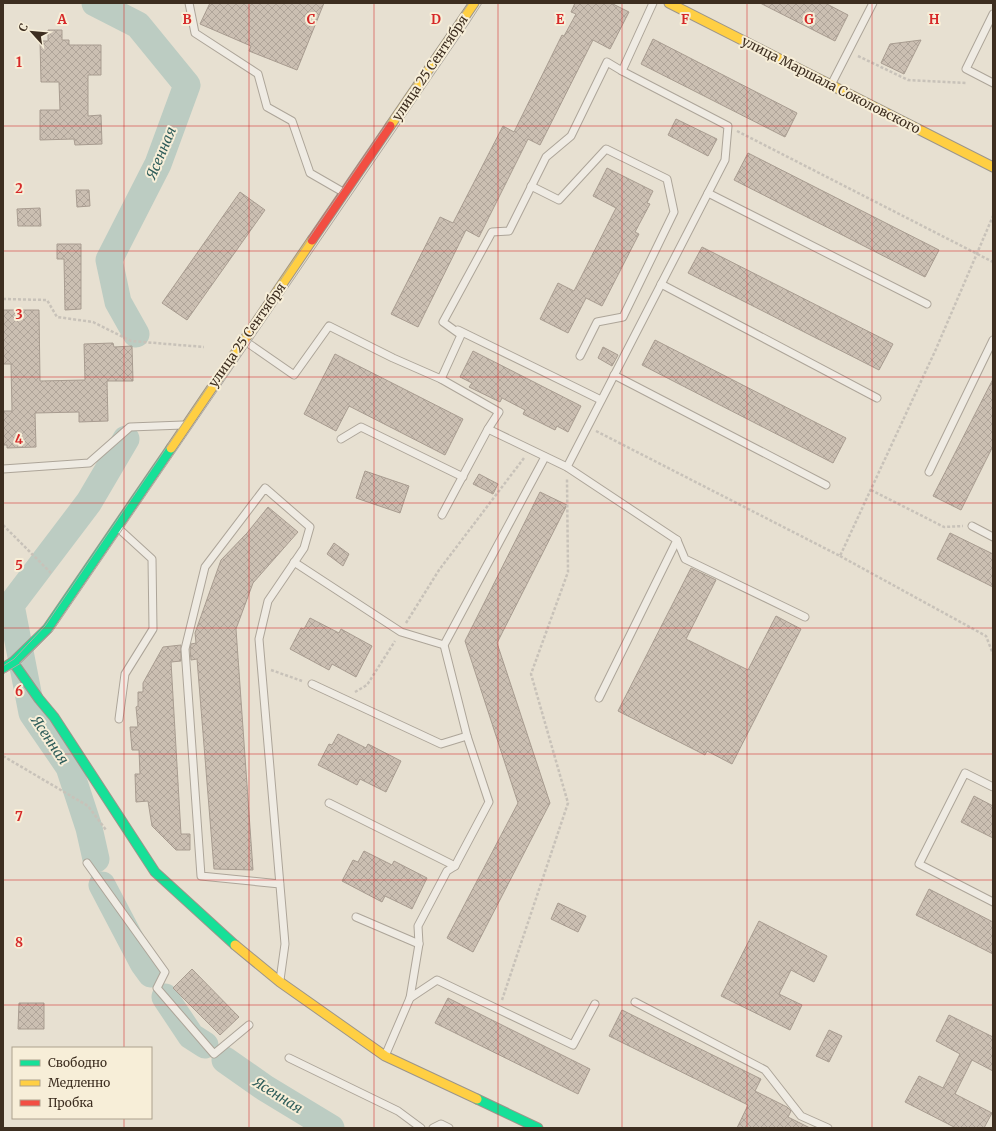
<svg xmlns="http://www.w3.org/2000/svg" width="996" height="1131" font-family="Merriweather,serif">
	<defs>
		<pattern id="building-cross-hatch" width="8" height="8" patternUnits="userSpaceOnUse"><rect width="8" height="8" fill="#cbbfb2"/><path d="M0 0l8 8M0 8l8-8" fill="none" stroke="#afa499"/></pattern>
	</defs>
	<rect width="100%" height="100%" fill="#e7e0d1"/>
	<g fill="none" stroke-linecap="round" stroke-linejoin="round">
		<g stroke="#bcccc2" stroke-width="27">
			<polyline points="95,3 138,25 187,85 158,164 109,260 118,302 136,334"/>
			<polyline points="96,859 89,828 69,767 32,713 11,605 89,502 126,439"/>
			<polyline points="102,885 143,963 151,974"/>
			<polyline points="165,997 191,1036 205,1045"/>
			<polyline points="225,1060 265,1088 331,1128"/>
		</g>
	</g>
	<g fill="url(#building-cross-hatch)" stroke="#a89c90">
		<polygon points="210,3 324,3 297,70 249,51 251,46 200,24"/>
		<polygon points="575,3 611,3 629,12 610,49 593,40 540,145 528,139 479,237 466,230 418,327 391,314 440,217 453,223 503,126 514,132 562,35 564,36 576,14 571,12"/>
		<polygon points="760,3 825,3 848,15 835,41"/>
		<polygon points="48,30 62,30 62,40 69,40 69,45 101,45 101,75 88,75 88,116 101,115 102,144 75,145 74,139 40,140 40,110 60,110 59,82 41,82 40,41 48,41"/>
		<polygon points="653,39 797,113 785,137 641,64"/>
		<polygon points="921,40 904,74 881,63 890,44"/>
		<polygon points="676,119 717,139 708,156 668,135"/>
		<polygon points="748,153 939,250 925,277 734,180"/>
		<polygon points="607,168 653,191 647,203 650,204 635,232 639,234 602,306 586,298 568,333 540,319 558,283 574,291 616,208 593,196"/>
		<polygon points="76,190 89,190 90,206 77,207"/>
		<polygon points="240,192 265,210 187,320 162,303"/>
		<polygon points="40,208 41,226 18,226 17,209"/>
		<polygon points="57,244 81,244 81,309 65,310 64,259 57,259"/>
		<polygon points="702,247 893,344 879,370 688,273"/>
		<polygon points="3,310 39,310 40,381 85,380 84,344 113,343 114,347 132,346 133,381 107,381 108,421 79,422 79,412 35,413 36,447 7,448 7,445 3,445 3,411 12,411 11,364 3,364"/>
		<polygon points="655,340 846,438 833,463 642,365"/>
		<polygon points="603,347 618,355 612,366 598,358"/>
		<polygon points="473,351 581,406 568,432 557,426 555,430 523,414 525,410 502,398 500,402 469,387 472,383 460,377"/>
		<polygon points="335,354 463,419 445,455 349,406 336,431 304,414"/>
		<polygon points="993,379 993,446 961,510 933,496"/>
		<polygon points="365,471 409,486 400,513 356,498"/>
		<polygon points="479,474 498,484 493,494 473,484"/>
		<polygon points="540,492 567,505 497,643 550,803 473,952 447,938 518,803 465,641"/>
		<polygon points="268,507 298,532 253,583 236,629 253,870 214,869 197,659 191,660 190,649 191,644 196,643 195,633 221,560 247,533"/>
		<polygon points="950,533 993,554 993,587 937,559"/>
		<polygon points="334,543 349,554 343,566 327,554"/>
		<polygon points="691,568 716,580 686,639 748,670 776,616 801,629 732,764 707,751 705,755 618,711"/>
		<polygon points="310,618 339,633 341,629 372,646 356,677 332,664 329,670 290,649 301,628 304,629"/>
		<polygon points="181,645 181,661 171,662 181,834 190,834 190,850 176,850 152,826 148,801 136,802 135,774 140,774 139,750 132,750 130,727 138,727 136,707 138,706 138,692 143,692 143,683 163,647"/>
		<polygon points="338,734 366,748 368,744 401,761 386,792 360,779 357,785 318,765 329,744 332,745"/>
		<polygon points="974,796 993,806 993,838 961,822"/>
		<polygon points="364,851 392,865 394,861 427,878 412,909 385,896 382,902 342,881 353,860 358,862"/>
		<polygon points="929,889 993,922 993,954 916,915"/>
		<polygon points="558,903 586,916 578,932 551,919"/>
		<polygon points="759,921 827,956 814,982 791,970 779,994 802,1005 790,1030 721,996"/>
		<polygon points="192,969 239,1017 220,1035 173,988"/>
		<polygon points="448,998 590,1069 578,1094 435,1023"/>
		<polygon points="19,1003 44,1003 44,1029 18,1029"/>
		<polygon points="622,1010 761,1079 755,1091 787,1107 791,1111 788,1117 810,1128 737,1128 748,1105 609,1036"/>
		<polygon points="949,1015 993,1037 993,1071 972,1060 955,1094 992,1113 984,1128 956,1128 905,1102 919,1076 943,1088 960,1054 936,1041"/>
		<polygon points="829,1030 842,1036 829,1062 816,1056"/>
	</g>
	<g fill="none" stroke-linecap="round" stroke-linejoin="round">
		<defs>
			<g id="lane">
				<polyline points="189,3 195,33 258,74 267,107 292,121 310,173 343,192"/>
				<polyline points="993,14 966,69 993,83"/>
				<polyline points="831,85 873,3"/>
				<polyline points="531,186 559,200 606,149 667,179 674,212 623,317 597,322 580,356"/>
				<polyline points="708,193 927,304"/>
				<polyline points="661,284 877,398"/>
				<polyline points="458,330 601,400"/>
				<polyline points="245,341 294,375 329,326 393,358 441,379 461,335 443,322 492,232 509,231 546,157 571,136 607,62 622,71"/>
				<polyline points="614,375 826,485"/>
				<polyline points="441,379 499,412 488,429"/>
				<polyline points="341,439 361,427 463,477"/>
				<polyline points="567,467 725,160 728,126 622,71 653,3"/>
				<polyline points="3,469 89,463 130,427 183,425"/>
				<polyline points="929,472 993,340"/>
				<polyline points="442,515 488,429 567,467 677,540 685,559 805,617"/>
				<polyline points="972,526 993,537"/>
				<polyline points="117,527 152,559 153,629 125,674 119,719"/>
				<polyline points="294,562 401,632 444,645"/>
				<polyline points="312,684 441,744 467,736"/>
				<polyline points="599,698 677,540"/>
				<polyline points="993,787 965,773 919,864 993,902"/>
				<polyline points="329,803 455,866"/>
				<polyline points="87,863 165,972 157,988 214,1054 249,1025"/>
				<polyline points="280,884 201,876 185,649 205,567 265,488 310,527 304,548 268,601 259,639 285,944 280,980"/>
				<polyline points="356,917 419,944"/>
				<polyline points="410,998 419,944 418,926 447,871 455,866 489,802 467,736 444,645 545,457"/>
				<polyline points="635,1002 765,1070 801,1116 828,1128"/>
				<polyline points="385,1056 410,998 437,980 573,1045 595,1004"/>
				<polyline points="289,1058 398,1111 421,1128"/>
				<polyline points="433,1128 441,1124 449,1128"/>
			</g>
			<g id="fast">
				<polyline points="13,662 39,699 54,717 155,872 235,945"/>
				<polyline points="3,668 13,662 47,629 171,448"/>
				<polyline points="477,1099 538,1128"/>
			</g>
			<g id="slow">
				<polyline points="669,3 993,167"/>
				<polyline points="390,126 474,3"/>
				<polyline points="171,448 312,240"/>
				<polyline points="235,945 280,982 385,1056 477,1099"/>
			</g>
			<polyline id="jam" points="312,240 390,126"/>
		</defs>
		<use href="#lane" stroke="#ada599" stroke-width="9"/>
		<use href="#fast" stroke="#9c958a" stroke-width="11"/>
		<use href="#slow" stroke="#9c958a" stroke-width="11"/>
		<use href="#jam" stroke="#9c958a" stroke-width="11"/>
		<g stroke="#c8c2b9" stroke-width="2.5" stroke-dasharray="3 2" stroke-linecap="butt">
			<polyline points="858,56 908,80 967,83"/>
			<polyline points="737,131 993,262"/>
			<polyline points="3,299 47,300 57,317 93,322 131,341 204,347"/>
			<polyline points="596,431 840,556 936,349 993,216"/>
			<polyline points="871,490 944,527 963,526"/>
			<polyline points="3,525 51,573"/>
			<polyline points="840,556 986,636 993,654"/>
			<polyline points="406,623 439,570 524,458"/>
			<polyline points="271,670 302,681"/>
			<polyline points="355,692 367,685 395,641"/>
			<polyline points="3,756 88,806 106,830"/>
			<polyline points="502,1000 568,803 531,674 568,572 567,479"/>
		</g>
		<use href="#lane" stroke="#efebe3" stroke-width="7"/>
		<use href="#fast" stroke="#16e098" stroke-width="9"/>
		<use href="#slow" stroke="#ffcf43" stroke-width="9"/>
		<use href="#jam" stroke="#f24e42" stroke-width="9"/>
		<g stroke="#afaaa2" stroke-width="1">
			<polyline points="3,666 14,659 45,626 469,3"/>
			<polyline points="3,674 21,663 52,632 469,23 482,3"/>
		</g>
	</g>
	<path fill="none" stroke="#d62828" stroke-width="1" stroke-opacity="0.55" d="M124,3v1045M249,3v1125M374,3v1125M498,3v1125M622,3v1125M747,3v1125M872,3v1125M3,126h990M3,251h990M3,377h990M3,503h990M3,628h990M3,754h990M3,880h990M3,1005h990M124,1118v10"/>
	<g text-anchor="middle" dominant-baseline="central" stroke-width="4" stroke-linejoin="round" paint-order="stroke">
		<g font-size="13" fill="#3d2e20" stroke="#f7eed8">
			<text transform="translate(430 68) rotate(-56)">улица 25 Сентября</text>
			<text transform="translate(831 85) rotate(27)">улица Маршала Соколовского</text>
			<text transform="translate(247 335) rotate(-55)">улица 25 Сентября</text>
		</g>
		<g font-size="14" font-style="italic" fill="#2f5d5a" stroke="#f7eed8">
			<text transform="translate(161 153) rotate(-67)">Ясенная</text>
			<text transform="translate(50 740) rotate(56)">Ясенная</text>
			<text transform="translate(278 1095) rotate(32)">Ясенная</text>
		</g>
	</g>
	<g font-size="13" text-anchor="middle" font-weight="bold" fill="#d62828" stroke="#f7eed8" stroke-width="4" stroke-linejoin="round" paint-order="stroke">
		<text x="62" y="24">A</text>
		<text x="187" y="24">B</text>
		<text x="311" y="24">C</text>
		<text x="436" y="24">D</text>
		<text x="560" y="24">E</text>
		<text x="685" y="24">F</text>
		<text x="809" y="24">G</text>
		<text x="934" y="24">H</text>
		<text x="19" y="67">1</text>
		<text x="19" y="193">2</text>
		<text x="19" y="319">3</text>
		<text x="19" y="444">4</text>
		<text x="19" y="570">5</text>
		<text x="19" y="696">6</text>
		<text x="19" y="821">7</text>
		<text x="19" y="947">8</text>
	</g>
	<rect width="996" height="1131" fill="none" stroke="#3d2e20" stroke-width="8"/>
	<rect x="12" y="1047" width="140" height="72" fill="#f7eed8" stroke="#ada18e"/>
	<rect x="20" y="1060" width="20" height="6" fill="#16e098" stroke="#ada18e"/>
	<text x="48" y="1067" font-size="12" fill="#3d2e20">Свободно</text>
	<rect x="20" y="1080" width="20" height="6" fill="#ffcf43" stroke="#ada18e"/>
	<text x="48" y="1087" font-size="12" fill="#3d2e20">Медленно</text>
	<rect x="20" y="1100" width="20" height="6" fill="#f24e42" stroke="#ada18e"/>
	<text x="48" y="1107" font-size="12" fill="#3d2e20">Пробка</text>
	<g transform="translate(32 32) rotate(297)" stroke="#f7eed8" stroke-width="3" paint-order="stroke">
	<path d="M0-3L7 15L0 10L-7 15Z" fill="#3d2e20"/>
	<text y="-6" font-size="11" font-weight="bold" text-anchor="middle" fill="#3d2e20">С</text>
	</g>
</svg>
